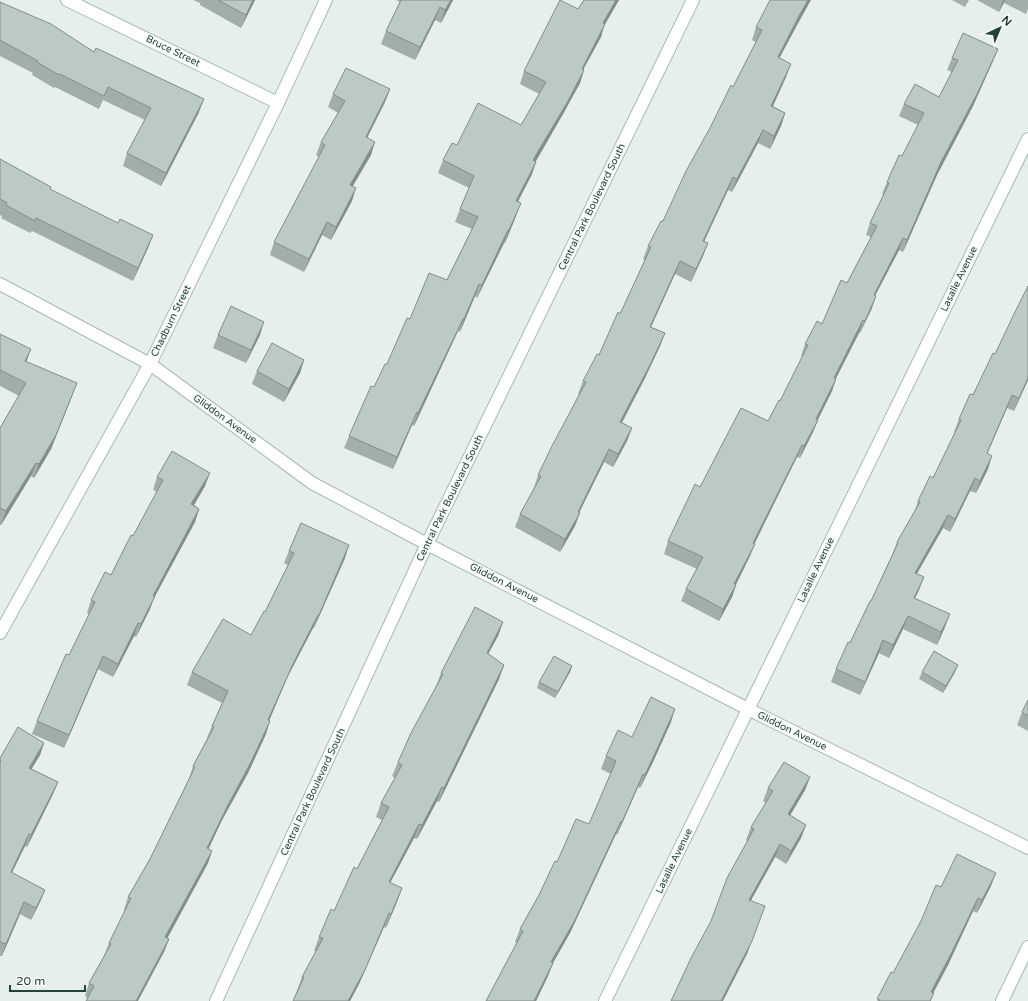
<svg xmlns="http://www.w3.org/2000/svg" width="1028" height="1001" font-family="'Varela Round',sans-serif">
	<rect width="100%" height="100%" fill="#e6efeb"/>
	<g fill="none" stroke-linecap="round" stroke-linejoin="round">
		<defs>
			<g id="minor">
				<polyline points="67,0 278,103"/>
				<polyline points="0,284 150,364 312,483 427,544 748,709 1028,848"/>
				<polyline points="0,633 150,364 278,103 326,0"/>
				<polyline points="605,1001 1028,139"/>
				<polyline points="1002,1001 1028,947"/>
			</g>
			<polyline id="tertiary" points="216,1001 427,544 693,0"/>
		</defs>
		<use href="#minor" stroke="#a8b8b2" stroke-width="14"/>
		<use href="#tertiary" stroke="#a8b8b2" stroke-width="14"/>
		<use href="#minor" stroke="#fff" stroke-width="12"/>
		<use href="#tertiary" stroke="#fff" stroke-width="12"/>
	</g>
	<g fill="#a1aea9">
		<polygon points="193,0 255,0 241,28 200,5 200,3"/>
		<polygon points="396,0 453,0 441,23 435,20 415,60 381,44 386,31 400,2"/>
		<polygon points="584,0 619,0 604,26 601,37 583,69 584,70 580,83 563,114 536,161 536,162 532,174 518,202 516,216 505,243 504,243 477,298 475,296 460,332 458,331 414,426 412,425 393,469 344,448 349,436 374,387 387,364 410,319 447,280 472,229 455,222 460,209 469,188 438,173 443,160 457,145 521,125 539,94 520,84 524,71 578,9"/>
		<polygon points="952,0 969,0 965,7"/>
		<polygon points="977,0 1028,0 1028,9 1026,14 1004,3 999,12"/>
		<polygon points="0,2 94,52 199,112 161,186 123,166 127,153 145,120 103,100 99,109 55,87 54,88 32,75 33,73 0,56"/>
		<polygon points="756,27 796,27 779,58 786,77 773,106 785,113 781,126 770,149 758,143 732,192 728,190 704,242 708,243 703,256 691,282 675,274 651,327 665,333 660,346 644,380 622,423 632,428 627,441 613,467 604,462 579,513 575,526 560,552 515,527 520,514 534,488 538,475 579,394 578,394 583,381 599,355 620,314 645,260 643,259 648,246 663,221 756,42 752,40"/>
		<polygon points="952,58 993,61 973,106 937,175 903,252 899,250 875,296 872,308 860,333 859,333 836,378 832,391 817,420 818,420 813,432 800,458 797,457 754,543 750,556 736,585 732,597 719,621 681,601 686,589 697,569 664,554 668,541 700,487 768,421 780,401 802,357 801,356 805,344 822,324 847,283 871,237 866,235 870,223 884,194 882,194 887,182 902,156 918,125 899,116 904,104 939,97 952,72 947,70"/>
		<polygon points="390,89 385,102 367,138 371,155 352,186 352,201 331,240 322,235 304,272 270,255 274,242 319,157 316,155 321,142 338,113 328,107 333,94"/>
		<polygon points="0,159 50,190 118,223 153,235 148,248 133,281 32,231 30,233 1,218 2,216 0,215"/>
		<polygon points="1028,286 1028,380 1014,411 1007,408 987,454 988,469 976,493 970,491 950,532 943,528 917,574 919,590 915,598 945,627 937,645 903,629 889,658 879,653 860,695 831,682 836,669 871,601 892,555 897,542 914,513 918,501 933,478 955,432 954,432 959,419 995,354"/>
		<polygon points="0,334 26,362 72,396 51,449 34,478 31,476 1,525 0,525 0,428 19,396 0,386"/>
		<polygon points="218,335 260,335 246,363 213,348"/>
		<polygon points="304,360 300,373 284,402 252,384 257,371"/>
		<polygon points="157,477 205,486 194,505 199,509 195,522 154,598 150,609 136,637 134,636 113,677 98,669 64,748 32,734 37,721 89,614 87,613 91,600 111,575 133,536 157,492 153,490"/>
		<polygon points="289,551 345,558 314,628 313,628 288,676 269,720 266,734 248,773 222,820 208,849 212,851 208,863 167,938 169,939 164,952 87,998 85,996 89,983 104,956 109,943 125,910 124,910 128,897 150,859 189,779 193,766 207,739 207,738 212,726 222,703 187,685 192,672 251,635 265,612 288,565 284,563"/>
		<polygon points="503,622 498,636 488,654 504,665 499,679 439,802 437,801 417,839 414,838 390,883 402,888 397,902 386,928 384,927 359,984 350,1001 293,1001 302,977 316,951 314,951 319,937 334,911 357,869 382,820 376,817 381,803 395,778 392,776 398,762 436,687 441,673"/>
		<polygon points="958,665 955,672 943,693 919,679 922,672"/>
		<polygon points="572,666 570,672 555,698 537,688 539,682"/>
		<polygon points="1028,700 1028,731 1017,725 1022,712"/>
		<polygon points="671,722 653,762 640,788 638,787 617,835 616,834 570,933 553,963 548,976 536,1001 486,1001 517,943 515,942 520,929 557,862 589,824 611,774 601,769 606,756 632,737"/>
		<polygon points="44,743 40,755 31,769 58,782 53,794 27,847 25,846 12,873 45,890 40,902 31,920 20,914 2,956 0,956 0,758"/>
		<polygon points="810,777 805,790 790,816 806,825 801,838 786,864 775,857 751,900 747,954 711,921 747,841 746,840 751,827 766,803 763,801 768,788"/>
		<polygon points="991,886 977,913 973,911 948,965 933,993 931,1001 877,1001 893,973 921,921 941,887"/>
	</g>
	<g fill="#838d89">
		<polygon points="253,0 255,0 241,28 246,15"/>
		<polygon points="451,0 453,0 441,23 445,10"/>
		<polygon points="616,0 619,0 604,26 601,37 577,81 582,69 603,23"/>
		<polygon points="808,0 811,0 796,27 773,70 778,57 800,14"/>
		<polygon points="1003,0 1005,0 999,12"/>
		<polygon points="440,7 435,20 415,60 420,47"/>
		<polygon points="998,49 993,61 973,106 937,175 903,252 907,240 941,162"/>
		<polygon points="791,64 786,77 767,119 771,106"/>
		<polygon points="584,70 580,83 563,114 529,173 533,160"/>
		<polygon points="390,89 385,102 361,150 366,137"/>
		<polygon points="204,99 199,112 161,186 166,173"/>
		<polygon points="785,113 781,126 770,149 774,136"/>
		<polygon points="763,130 758,143 732,192 737,179"/>
		<polygon points="375,142 371,155 346,198 350,185"/>
		<polygon points="536,162 532,174 511,214 516,201"/>
		<polygon points="733,177 728,190 698,254 703,241"/>
		<polygon points="356,188 352,201 331,240 336,227"/>
		<polygon points="521,203 516,216 505,243 509,230"/>
		<polygon points="327,222 322,235 304,272 309,259"/>
		<polygon points="508,230 504,243 477,298 482,285"/>
		<polygon points="153,235 148,248 133,281 138,268"/>
		<polygon points="903,238 899,250 869,307 874,295"/>
		<polygon points="708,243 703,256 691,282 696,269"/>
		<polygon points="680,261 675,274 645,340 650,327"/>
		<polygon points="479,284 475,296 460,332 464,319"/>
		<polygon points="876,296 872,308 860,333 865,321"/>
		<polygon points="463,319 458,331 414,426 418,413"/>
		<polygon points="863,320 859,333 830,390 834,378"/>
		<polygon points="264,322 260,335 246,363 251,350"/>
		<polygon points="665,333 660,346 644,380 615,435 620,422"/>
		<polygon points="31,349 26,363 25,361"/>
		<polygon points="304,360 300,373 284,402 289,389"/>
		<polygon points="1028,378 1028,380 1014,411 1019,398"/>
		<polygon points="836,379 832,391 812,432 816,419"/>
		<polygon points="77,383 72,396 51,449 34,478 39,464"/>
		<polygon points="1012,395 1007,408 982,466 987,453"/>
		<polygon points="417,412 412,425 393,469 397,457"/>
		<polygon points="818,420 813,432 800,458 804,446"/>
		<polygon points="632,428 627,441 613,467 618,454"/>
		<polygon points="802,445 797,457 749,555 753,543"/>
		<polygon points="609,449 604,462 574,523 580,513 575,526 560,552 565,539"/>
		<polygon points="992,456 988,469 976,493 980,481"/>
		<polygon points="36,463 31,476 1,525 6,511"/>
		<polygon points="210,473 205,486 187,517 191,504"/>
		<polygon points="975,478 970,491 950,532 955,519"/>
		<polygon points="199,509 195,522 154,598 150,609 136,637 141,624 153,596"/>
		<polygon points="948,515 943,528 910,585 915,573"/>
		<polygon points="755,544 750,556 730,596 734,584"/>
		<polygon points="349,545 345,558 314,628 319,615"/>
		<polygon points="924,577 919,590 909,610 914,598"/>
		<polygon points="736,585 732,597 719,621 723,609"/>
		<polygon points="950,614 945,627 937,645 941,632"/>
		<polygon points="318,615 313,628 288,676 264,733 268,720 293,664"/>
		<polygon points="908,616 903,629 889,658 893,645"/>
		<polygon points="503,622 498,636 481,667 487,653"/>
		<polygon points="138,623 134,636 113,677 118,664"/>
		<polygon points="883,640 879,653 860,695 865,682"/>
		<polygon points="103,656 98,669 64,748 69,735"/>
		<polygon points="504,665 499,679 439,802 444,788"/>
		<polygon points="958,665 955,672 943,693 946,686"/>
		<polygon points="572,666 570,672 555,698 558,692"/>
		<polygon points="675,709 671,722 653,762 640,788 645,775"/>
		<polygon points="270,721 266,734 248,773 222,820 203,861 207,848 227,807"/>
		<polygon points="44,743 40,755 25,780 29,768"/>
		<polygon points="643,774 638,787 617,835 622,822"/>
		<polygon points="810,777 805,790 783,827 788,814"/>
		<polygon points="58,782 53,794 27,847 31,835"/>
		<polygon points="442,787 437,801 417,839 422,825"/>
		<polygon points="621,821 616,834 570,933 546,975 551,962"/>
		<polygon points="419,824 414,838 383,896 389,882"/>
		<polygon points="806,825 801,838 786,864 791,851"/>
		<polygon points="29,834 25,846 6,884 11,872"/>
		<polygon points="780,844 775,857 744,913 749,900"/>
		<polygon points="212,851 208,863 161,950 165,937"/>
		<polygon points="996,873 991,886 977,913 982,900"/>
		<polygon points="402,888 397,902 386,928 391,914"/>
		<polygon points="45,890 40,902 31,920 36,908"/>
		<polygon points="978,898 973,911 948,965 929,1001 931,992"/>
		<polygon points="24,902 20,914 2,956 6,944"/>
		<polygon points="765,906 747,954 723,1001 721,1001"/>
		<polygon points="389,913 384,927 359,984 350,1001 348,1001"/>
		<polygon points="169,939 164,952 138,1001 136,1001"/>
		<polygon points="553,963 548,976 536,1001 534,1001"/>
	</g>
	<g fill="#bbcac4" stroke="#838d89">
		<polygon points="218,0 253,0 246,15"/>
		<polygon points="401,0 451,0 445,10 440,7 420,47 386,31"/>
		<polygon points="560,0 578,9 584,0 616,0 603,23 605,24 582,69 584,70 568,101 533,160 536,162 516,201 521,203 509,230 508,230 482,285 479,284 464,319 463,319 418,413 417,412 397,457 349,436 371,386 374,387 385,364 387,364 407,318 410,319 429,273 447,280 478,217 460,209 474,176 443,160 452,143 457,145 478,103 521,125 546,82 524,71"/>
		<polygon points="770,0 808,0 800,14 778,57 791,64 771,106 785,113 774,136 763,130 737,179 733,177 703,241 708,243 696,269 680,261 650,327 665,333 649,367 620,422 632,428 618,454 609,449 578,512 580,513 565,539 520,514 541,476 538,475 552,446 586,382 583,381 597,354 599,355 618,312 620,314 651,247 648,246 661,221 663,221 686,171 711,126 731,85 733,87 762,30 756,27"/>
		<polygon points="0,2 51,24 94,52 96,48 204,99 166,173 127,153 151,108 108,87 104,96 60,74 59,75 37,62 38,61 0,40"/>
		<polygon points="963,33 998,49 977,94 941,162 907,240 903,238 874,295 876,296 865,321 863,320 834,378 836,379 816,419 818,420 804,446 802,445 753,543 755,544 734,584 736,585 723,609 686,589 703,557 668,541 695,484 700,487 741,408 768,421 779,400 780,401 808,345 805,344 817,321 822,324 841,280 847,283 877,226 870,223 889,183 887,182 899,155 902,156 924,113 904,104 915,84 939,97 958,60 952,58"/>
		<polygon points="346,68 390,89 366,137 375,142 350,185 356,188 336,227 327,222 309,259 274,242 325,145 321,142 345,101 333,94"/>
		<polygon points="0,159 51,187 50,189 118,223 120,219 153,235 138,268 36,218 35,221 6,205 7,203 0,199"/>
		<polygon points="1028,286 1028,378 1019,398 1012,395 987,453 992,456 980,481 975,478 955,519 948,515 915,573 924,577 914,598 950,614 941,632 908,616 893,645 883,640 865,682 836,669 848,642 850,643 870,601 871,601 898,543 897,542 920,502 918,501 930,476 933,478 961,420 959,419 970,394 973,395 993,353 995,354 1014,314"/>
		<polygon points="231,306 264,322 251,350 218,335"/>
		<polygon points="0,334 31,349 25,361 77,383 56,435 39,464 36,463 6,511 0,508 0,428 26,383 0,370"/>
		<polygon points="272,343 304,360 289,389 257,371"/>
		<polygon points="172,451 210,473 191,504 199,509 153,596 155,596 141,624 138,623 118,664 103,656 69,735 37,721 66,654 69,655 95,602 91,600 105,572 111,575 131,535 133,536 163,480 157,477"/>
		<polygon points="301,523 349,545 319,615 318,615 293,664 268,720 270,721 252,760 227,807 207,848 212,851 165,937 169,939 136,1001 86,1001 94,986 89,983 111,944 109,943 131,898 128,897 150,859 195,767 193,766 214,727 212,726 228,691 192,672 223,619 251,635 264,611 265,612 294,553 289,551"/>
		<polygon points="475,607 503,622 487,653 504,665 444,788 442,787 422,825 419,824 389,882 402,888 391,914 389,913 365,970 348,1001 293,1001 304,977 302,977 323,938 319,937 331,909 334,911 354,867 357,869 389,807 381,803 402,765 398,762 411,733 443,674 441,673"/>
		<polygon points="934,651 958,665 946,686 922,672"/>
		<polygon points="554,656 572,666 558,692 539,682"/>
		<polygon points="651,697 675,709 657,749 645,775 643,774 622,822 621,821 575,920 551,962 553,963 534,1001 486,1001 523,931 520,929 539,895 555,861 557,862 576,819 589,824 616,761 606,756 618,730 632,737"/>
		<polygon points="1028,700 1028,716 1022,712"/>
		<polygon points="18,727 44,743 29,768 58,782 31,835 29,834 11,872 45,890 36,908 24,902 6,944 0,942 0,763 1,761 0,760 0,758"/>
		<polygon points="784,762 810,777 788,814 806,825 791,851 780,844 749,900 765,906 752,941 721,1001 671,1001 691,958 711,921 727,878 754,829 751,827 773,791 768,788"/>
		<polygon points="957,854 996,873 982,900 978,898 952,952 931,992 934,993 930,1001 879,1001 880,1000 877,999 891,972 893,973 921,921 936,885 941,887"/>
	</g>
	<g text-anchor="middle" dominant-baseline="central" stroke-width="3" stroke-linejoin="round" paint-order="stroke">
		<g font-size="10" fill="#24423a" stroke="#f7fbf9">
			<text transform="translate(173 51) rotate(26)">Bruce Street</text>
			<text transform="translate(592 207) rotate(-64)">Central Park Boulevard South</text>
			<text transform="translate(959 279) rotate(-64)">Lasalle Avenue</text>
			<text transform="translate(171 321) rotate(-64)">Chadburn Street</text>
			<text transform="translate(225 419) rotate(36)">Gliddon Avenue</text>
			<text transform="translate(450 498) rotate(-64)">Central Park Boulevard South</text>
			<text transform="translate(816 570) rotate(-64)">Lasalle Avenue</text>
			<text transform="translate(504 583) rotate(27)">Gliddon Avenue</text>
			<text transform="translate(792 731) rotate(26)">Gliddon Avenue</text>
			<text transform="translate(313 792) rotate(-65)">Central Park Boulevard South</text>
			<text transform="translate(674 861) rotate(-64)">Lasalle Avenue</text>
		</g>
	</g>
	<g transform="translate(1000 28) rotate(44)" stroke="#f7fbf9" stroke-width="3" paint-order="stroke">
	<path d="M0-3L7 15L0 10L-7 15Z" fill="#24423a"/>
	<text y="-6" font-size="11" font-weight="bold" text-anchor="middle" fill="#24423a">N</text>
	</g>
	<path d="M10 985v6h75v-6" fill="none" stroke="#24423a" stroke-width="2"/>
	<text x="16" y="985" font-size="12" fill="#24423a" stroke="#f7fbf9" stroke-width="3" paint-order="stroke">20 m</text>
</svg>
